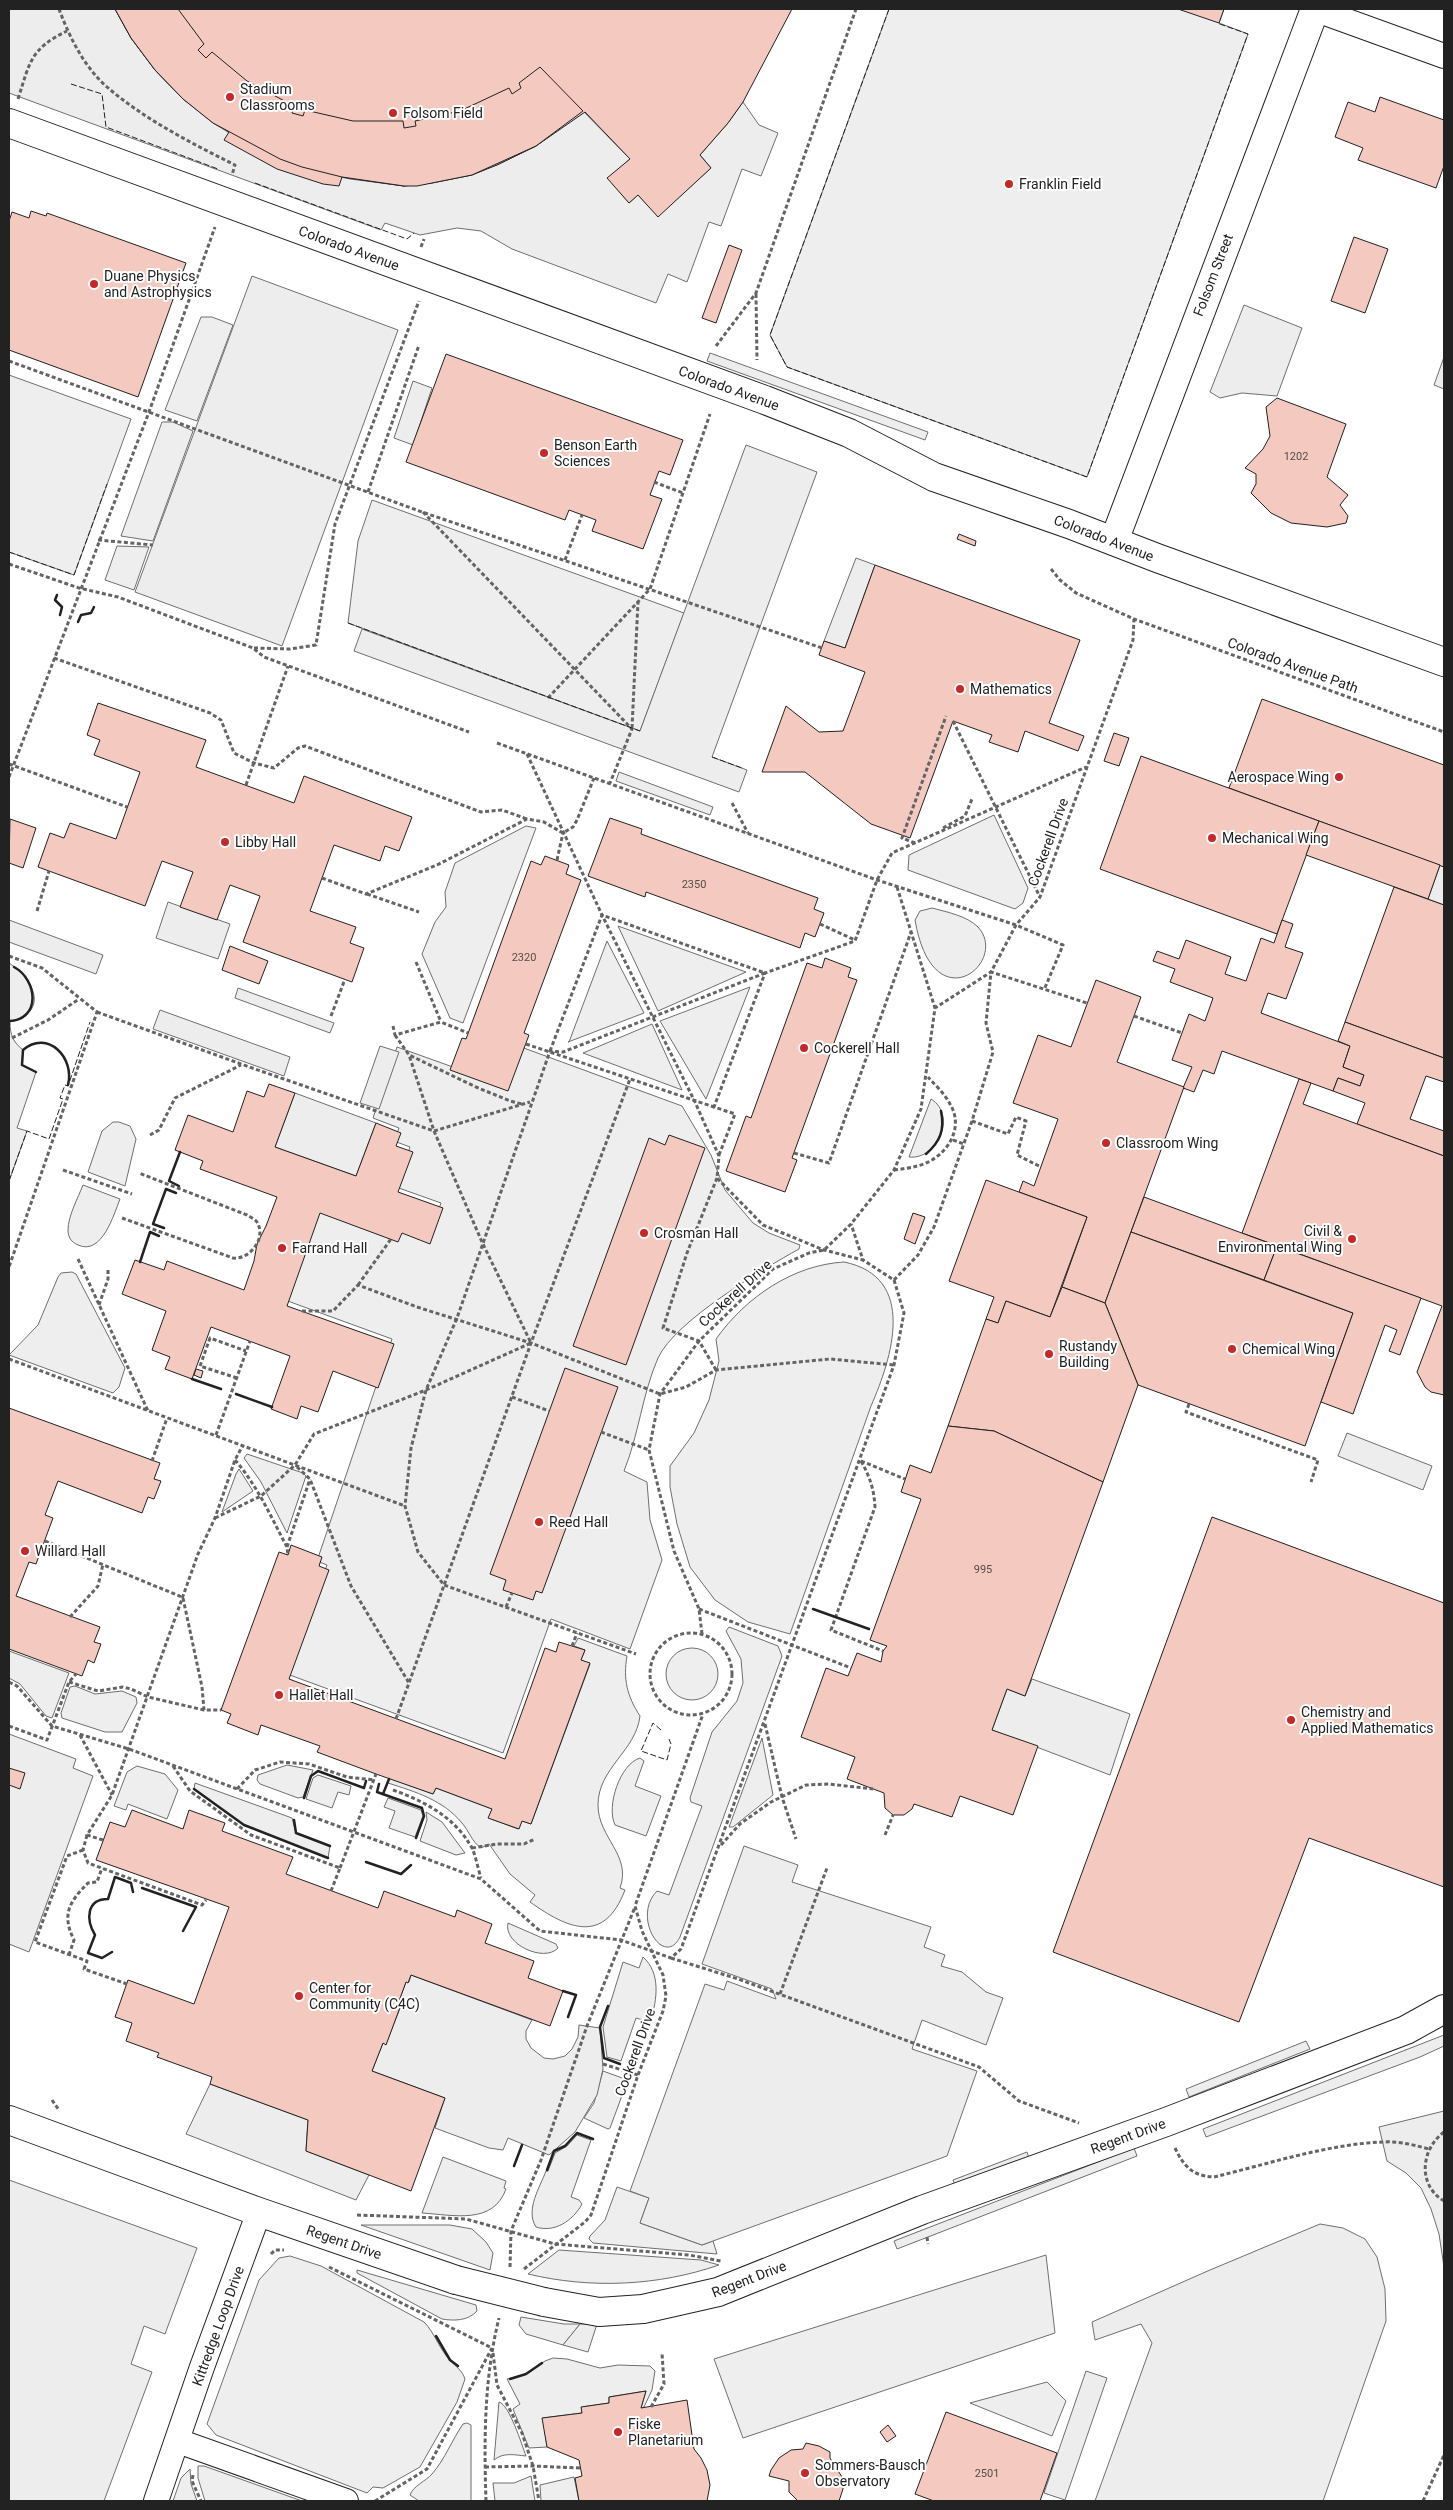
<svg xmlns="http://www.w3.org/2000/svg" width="1453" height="2510" font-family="Roboto,sans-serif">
	<rect width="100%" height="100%" fill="#fff"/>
	<g fill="#eee" stroke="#6f6f6f">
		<polygon points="889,9 1224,9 1219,23 1248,34 1087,477 787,367 770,335"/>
		<polygon points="201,317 212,317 233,325 197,421 165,410"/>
		<polygon points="9,375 131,419 74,575 9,552"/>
		<polygon points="162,422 173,422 193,431 153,541 121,536"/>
		<polygon points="372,500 684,613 640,731 348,623 358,541"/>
		<polygon points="117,546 149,547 134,590 105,580"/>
		<polygon points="994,815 1028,888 1023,903 1015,909 908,870 909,855"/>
		<polygon points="526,826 536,828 463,1023 450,1018 422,954 435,922 446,907 445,892 455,863"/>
		<path d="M932,908c15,4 35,8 46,19 32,35 -45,98 -63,-7l5,-9z"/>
		<polygon points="618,926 746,972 658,1011"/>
		<polygon points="607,941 644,1013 568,1042 569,1042"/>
		<path d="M9,963c25,16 41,49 1,59 0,13 3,20 13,28l-1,15 14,7 -19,56 10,3 -18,50z"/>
		<polygon points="750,987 706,1099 660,1021"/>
		<polygon points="652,1024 682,1090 583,1053"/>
		<path d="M397,1047l109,39 15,-39 161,59 29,49 14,35 28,33 16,10 31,12 -1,4c-36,20 -124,72 -141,109 -16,37 -19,76 -34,113l23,11 3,38 12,40 -32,89 -79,-30 -48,134 -216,-79 40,-109 -10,-4 75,-222 -107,-39 33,-92 81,20 29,11 13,-36 -45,-16 14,-40 -16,-6 5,-13 -26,-10z"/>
		<path d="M931,1099c26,16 7,61 -22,58z"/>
		<polygon points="113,1122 119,1122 130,1126 136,1139 125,1186 88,1172 102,1131"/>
		<path d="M83,1185l37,14c-6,15 -18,57 -42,46 -7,-3 -10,-8 -10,-15 0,-14 10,-32 15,-45z"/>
		<path d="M844,1262c74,15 48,96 27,144l-81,228 -42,-12 -33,-22 -25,-33 -13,-43 -7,-37v-21l24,-33 15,-33 10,-39 -3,-22c30,-42 77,-74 128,-77z"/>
		<polygon points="72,1272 76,1274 125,1368 119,1387 113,1393 9,1355 38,1325 58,1277 61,1273"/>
		<polygon points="247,1454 303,1473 306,1476 287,1533 261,1482 244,1458"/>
		<polygon points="239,1469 253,1491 222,1512 236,1474"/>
		<path d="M729,1627l49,19 4,10 -102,281c-16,32 -49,-20 -23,-46l12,4 33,-89 -11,-4 -1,-4 22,-66 25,-31 6,-18 -2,-24 -15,-28z"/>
		<path d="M578,1638l49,18c-4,23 0,40 13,60 -4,35 -42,52 -42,89 0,33 34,50 22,83l5,2c-21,55 -57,39 -95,12l5,-7 -25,-21 -21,-30 -8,4c-9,-6 -12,-17 -19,-25 -19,-23 -46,-31 -74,-40l1,-5 44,16 3,-6 56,21 -3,9 29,11 4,-8 9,3 59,-160 -9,-4 4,-10 -11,-4z"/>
		<circle cx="692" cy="1674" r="26"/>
		<polygon points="9,1651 69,1673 52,1718 46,1716 20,1684 9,1678"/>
		<polygon points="75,1686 95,1694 122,1691 136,1697 137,1703 122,1732 105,1732 62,1718 61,1713 70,1687"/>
		<polygon points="762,1738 773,1795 733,1827 729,1827"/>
		<path d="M640,1758l4,3 -9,25 26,10 -15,40 -31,-11c-9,-19 5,-61 25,-67z"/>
		<polygon points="287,1765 313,1770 303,1797 298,1798 260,1784 257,1780 258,1775"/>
		<polygon points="137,1766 165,1774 178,1790 167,1819 128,1804 126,1810 114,1806 127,1772"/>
		<polygon points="318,1775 351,1786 349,1795 338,1792 332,1808 306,1799 313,1778"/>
		<polygon points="195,1783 292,1818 296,1833 330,1846 328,1858 244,1825 194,1789"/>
		<polygon points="388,1798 421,1810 423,1816 415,1837 389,1828 395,1811 384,1807"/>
		<polygon points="426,1812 442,1822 465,1853 456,1855 420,1841 427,1820"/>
		<path d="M508,1923l48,21 2,4c-14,15 -55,-4 -50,-25z"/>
		<path d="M643,1957c18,16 14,42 8,63l-5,1 -10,-3 -15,43 -14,-4 -4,-30 20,-65 16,6z"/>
		<polygon points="603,2071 625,2079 627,2082 610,2128 608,2129 584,2118 594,2103"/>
		<path d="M577,2135l14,5 -20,57 8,3 3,4c-9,17 -28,29 -46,23 -11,-17 4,-40 10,-56h2l7,-18 12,-7z"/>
		<path d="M443,2157l63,24 -2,7 2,1c-13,36 -52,26 -84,24z"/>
		<polygon points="617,2187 649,2198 640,2223 702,2245 713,2241 717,2254 593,2243 589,2239 590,2236 605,2220"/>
		<polygon points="361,2225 450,2225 472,2229 486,2242 493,2253 490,2270"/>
		<path d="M559,2250l142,10 18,5c-61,21 -128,24 -191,9z"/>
		<polygon points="1046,2255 1055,2333 743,2438 714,2359"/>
		<path d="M290,2256l31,10 103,56c11,11 15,27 26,38 6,7 12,10 15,19l-8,23 -37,65 -37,21 -10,-1 -6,6 -151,-58 -9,-11 52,-144 20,-22z"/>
		<path d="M357,2270l119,35 1,6c-9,10 -23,10 -35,8l-85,-46z"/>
		<polygon points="521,2317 564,2324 580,2324 563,2345 526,2334 519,2325"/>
		<polygon points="553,2358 567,2359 600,2368 618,2365 650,2366 655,2371 652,2390 644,2407 641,2408 646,2391 609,2397 609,2403 582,2407 582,2413 543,2418 547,2447 529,2448 513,2409 520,2404 507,2379 526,2374 545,2361"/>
		<polygon points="1047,2382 1066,2401 1052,2436 970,2403"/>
		<path d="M499,2402c10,2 23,43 27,54 -11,-1 -23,-4 -32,4z"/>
		<path d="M467,2423l4,2v76h-52l-9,-6c3,-9 16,-14 22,-21 13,-15 20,-34 31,-50z"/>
		<polygon points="198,2466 204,2466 302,2501 205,2501 198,2478"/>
		<polygon points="190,2469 191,2484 197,2501 173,2501 181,2478"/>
		<polygon points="531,2476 535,2501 495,2501 493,2483 514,2483"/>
		<polygon points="574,2477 579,2501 541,2501 540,2485"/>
	</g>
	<g fill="#ededed" stroke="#6f6f6f">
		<polygon points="9,9 115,9 131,38 155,70 183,99 213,123 236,137 326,174 350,179 404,186 497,165 536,146 583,111 630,159 608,178 629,203 638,195 658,216 711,168 700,155 728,123 743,102 759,125 778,133 761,176 742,169 721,226 709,222 687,282 668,274 656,303 512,249 481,231 457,228 420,235 385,223 381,230 9,93"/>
		<polygon points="252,276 398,330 282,646 135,592"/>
		<polygon points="1244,305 1302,328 1277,396 1242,393 1220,398 1210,392"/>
		<polygon points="710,353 928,432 925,440 707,361"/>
		<polygon points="1444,357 1444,389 1434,385"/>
		<polygon points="413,381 432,388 413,445 394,438"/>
		<polygon points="746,445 817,472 712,757 747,770 739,792 354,651 362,629 640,731"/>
		<polygon points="856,558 875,565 845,648 824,641"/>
		<polygon points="619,772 713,807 710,815 616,781"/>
		<polygon points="1440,865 1444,867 1444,905 1428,899"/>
		<polygon points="168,902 230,924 218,959 156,938"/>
		<polygon points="9,920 103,955 96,974 9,942"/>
		<polygon points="238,988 334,1023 330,1033 235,998"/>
		<polygon points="160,1010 290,1057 284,1076 153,1029"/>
		<polygon points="380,1046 399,1052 379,1109 360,1103"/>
		<polygon points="295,1093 376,1123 356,1176 275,1147"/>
		<polygon points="1347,1433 1432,1466 1423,1490 1338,1456"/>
		<polygon points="1032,1679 1130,1714 1110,1775 992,1730 1007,1689 1025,1696"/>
		<polygon points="9,1734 76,1759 73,1768 93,1776 29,1952 9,1944"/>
		<polygon points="744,1846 798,1865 792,1882 931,1927 924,1947 945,1955 941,1966 962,1972 986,1992 1003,1998 986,2045 922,2020 912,2049 977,2071 947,2156 702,2245 640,2223 649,2198 630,2191 705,1984 724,1990 727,1981 776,1999 772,1989 702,1964"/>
		<polygon points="411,1975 532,2020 526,2031 526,2039 531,2048 544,2058 553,2059 565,2056 572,2049 578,2037 579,2025 600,2028 603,2069 597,2095 575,2132 549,2155 508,2138 503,2150 489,2148 435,2128 445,2098 372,2071 383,2043 386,2044 402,2003 399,2001 406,1982 409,1982"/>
		<polygon points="1444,2035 1444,2046 1420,2057 1206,2137 1203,2129"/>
		<polygon points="1306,2041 1310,2049 1189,2097 1186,2089"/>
		<polygon points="210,2084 308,2120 306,2151 369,2175 356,2200 186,2134"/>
		<polygon points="1444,2111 1444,2267 1439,2234 1431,2209 1421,2188 1406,2173 1387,2161 1379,2127"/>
		<polygon points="1134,2148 1137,2156 897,2249 894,2241"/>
		<polygon points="1027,2152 1030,2161 957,2189 953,2180"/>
		<polygon points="9,2180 197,2248 165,2334 144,2326 131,2364 152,2372 104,2501 9,2501"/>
		<polygon points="1320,2224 1343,2228 1365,2239 1377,2257 1385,2289 1386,2321 1323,2501 1095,2501 1152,2343 1141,2324 1095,2340 1092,2322 1210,2270"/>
		<polygon points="580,2324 597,2324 588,2352 563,2345"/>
		<polygon points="1086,2371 1107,2378 1065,2500 1044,2493"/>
	</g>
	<g fill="#f3c9c0" stroke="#222">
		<polygon points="115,9 792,9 743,102 728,123 700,155 711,168 658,217 638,195 629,203 607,178 630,159 585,112 536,146 497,165 472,175 432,183 404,186 342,177 339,186 323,184 277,169 224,140 229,132 183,99 155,70 131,38"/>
		<polygon points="115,9 178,9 204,44 198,50 206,58 212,52 247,81 294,106 292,113 303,116 305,110 353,121 403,121 404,128 416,126 415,121 460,111 509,88 512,94 521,88 519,83 540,67 583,111 536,146 472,175 417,186 404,186 342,177 302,167 280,159 213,123 183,99 155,70 131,38"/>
		<polygon points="1178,9 1224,9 1219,23"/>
		<polygon points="1380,97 1444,120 1444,166 1436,188 1358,160 1363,148 1335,137 1348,102 1375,112"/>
		<polygon points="31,211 46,216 47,213 186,263 138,397 9,350 9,221 12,212 29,218"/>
		<polygon points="1354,237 1388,249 1365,313 1331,301"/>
		<polygon points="729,245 742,250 716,323 702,318"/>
		<polygon points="446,354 683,440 670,475 659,471 650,495 662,499 643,549 592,531 596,520 569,510 565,520 406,462"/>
		<polygon points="1277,398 1346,424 1327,477 1348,495 1340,505 1348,516 1346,523 1327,527 1291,523 1271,513 1251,493 1256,484 1256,474 1245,468 1263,449 1270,436 1266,407"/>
		<polygon points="959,534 976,541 975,546 957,539"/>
		<polygon points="875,565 1080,640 1049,723 1084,736 1078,751 1025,731 1018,752 989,742 992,735 953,721 910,838 871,824 805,772 762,772 786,706 819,732 843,731 865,672 819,655 824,641 845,648"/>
		<polygon points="1262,699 1444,765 1444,867 1229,788"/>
		<polygon points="98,703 206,740 196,767 294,803 304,776 412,817 399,851 385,846 380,861 334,845 310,911 356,927 350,943 364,948 352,982 243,942 260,896 230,885 217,920 180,907 193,872 162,861 145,906 38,867 50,833 64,838 70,823 116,839 140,772 94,755 100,740 87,735"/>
		<polygon points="1114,733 1129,738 1119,766 1104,761"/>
		<polygon points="1141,756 1319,821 1277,934 1100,869"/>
		<polygon points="610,818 642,829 641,834 818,898 814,909 824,913 815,937 805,933 800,948 646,892 645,897 588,876"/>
		<polygon points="10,819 36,828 23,868 9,863"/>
		<polygon points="1319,821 1440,865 1428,899 1306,855"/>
		<polygon points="545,856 569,865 566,874 581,880 524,1033 529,1035 508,1091 450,1070 462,1038 466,1039 531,861 541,865"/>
		<polygon points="1394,887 1444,905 1444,1058 1345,1022"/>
		<polygon points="1282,920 1293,924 1285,947 1303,953 1286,999 1268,993 1261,1013 1350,1046 1343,1067 1364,1075 1360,1086 1338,1078 1333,1091 1222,1051 1214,1074 1203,1070 1194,1092 1183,1088 1192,1067 1172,1060 1189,1014 1205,1021 1213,998 1170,982 1175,969 1153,961 1157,951 1179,959 1186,940 1231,957 1225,974 1246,981 1261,938 1274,943"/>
		<polygon points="230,946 268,961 259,984 222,970"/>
		<polygon points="825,958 851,968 848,977 857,980 792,1158 797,1160 785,1192 726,1171 746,1116 751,1118 807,963 822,968"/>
		<polygon points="1096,980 1141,997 1117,1062 1184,1087 1105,1303 1062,1287 1087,1217 1019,1192 1023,1181 1034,1186 1058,1119 1013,1103 1038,1035 1071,1047"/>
		<polygon points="1345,1022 1444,1058 1444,1082 1426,1076 1410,1119 1444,1131 1444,1156 1357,1124 1365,1103 1333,1091 1338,1078 1360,1086 1364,1075 1343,1067 1350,1046 1338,1041"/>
		<polygon points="1299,1079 1311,1083 1303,1104 1444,1156 1444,1395 1431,1392 1425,1387 1417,1372 1442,1306 1242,1233"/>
		<polygon points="269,1084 295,1093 275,1147 356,1176 376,1123 401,1133 396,1146 413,1152 398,1192 443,1208 430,1244 402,1233 398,1242 320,1213 287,1306 394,1344 378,1388 333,1371 318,1412 301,1406 297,1419 271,1409 290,1356 211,1327 192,1379 165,1369 170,1357 152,1350 166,1311 122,1294 135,1260 164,1270 167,1261 244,1290 254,1261 257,1244 266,1226 277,1197 200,1169 203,1161 175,1150 188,1115 233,1132 247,1091 264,1097"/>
		<polygon points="669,1135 705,1148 626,1365 573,1346 649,1138 665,1145"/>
		<polygon points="986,1180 1087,1217 1050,1317 1006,1301 998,1323 986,1319 994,1297 949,1281"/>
		<polygon points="1144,1197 1277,1246 1264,1280 1131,1232"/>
		<polygon points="913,1213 925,1217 915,1244 904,1239"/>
		<polygon points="1131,1232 1353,1313 1305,1446 1138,1385 1105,1303"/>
		<polygon points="1277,1246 1421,1298 1400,1355 1389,1351 1397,1330 1385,1325 1353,1414 1321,1402 1353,1313 1264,1280"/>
		<polygon points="1062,1287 1105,1303 1138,1385 1103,1482 994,1431 948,1426 986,1319 998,1323 1006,1301 1050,1317"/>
		<polygon points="565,1368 618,1387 542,1593 536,1591 533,1600 503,1590 506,1580 490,1574"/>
		<polygon points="196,1369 203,1371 201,1378 194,1375"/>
		<polygon points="9,1408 160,1463 154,1479 161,1481 154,1499 148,1497 142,1513 58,1481 45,1515 53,1518 36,1564 29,1562 16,1596 100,1627 94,1642 101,1644 94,1663 88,1660 82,1676 9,1649"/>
		<polygon points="948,1426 994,1431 1103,1482 1025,1696 1007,1689 992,1730 1038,1746 1013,1815 960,1796 952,1817 914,1804 912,1809 904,1815 893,1815 885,1808 884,1793 847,1779 855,1757 801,1737 826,1668 848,1676 857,1653 881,1662 883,1651 887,1646 870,1640 921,1499 901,1492 910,1465 931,1473"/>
		<polygon points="1212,1517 1444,1603 1444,1887 1309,1838 1239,2022 1053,1952"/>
		<polygon points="291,1545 322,1557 319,1566 329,1570 289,1679 505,1759 545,1648 556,1652 559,1642 585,1650 581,1660 590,1663 531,1824 522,1821 519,1829 488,1818 492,1809 436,1788 433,1794 376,1774 317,1752 320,1746 261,1725 258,1735 227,1723 231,1714 221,1710 279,1552 288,1555"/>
		<polygon points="9,1768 25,1773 20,1789 9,1785"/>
		<polygon points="132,1810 183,1829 189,1810 225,1823 222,1831 293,1857 286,1874 378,1908 384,1891 455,1917 457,1910 492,1924 485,1943 534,1961 528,1978 563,1991 550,2026 411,1975 408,1983 406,1982 399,2001 402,2002 386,2045 383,2043 372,2071 445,2098 411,2191 306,2151 308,2120 210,2084 212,2077 157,2057 159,2053 126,2041 132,2023 115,2017 128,1980 194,2004 229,1907 96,1860 110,1822 125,1827"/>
		<polygon points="646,2391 641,2408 687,2400 694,2449 701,2458 707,2470 710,2485 707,2501 579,2501 575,2478 582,2476 579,2460 547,2447 542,2418 582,2413 581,2407 609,2403 609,2397"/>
		<polygon points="946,2412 1057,2453 1040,2501 934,2501 915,2494"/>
		<polygon points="888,2425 896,2436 887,2442 880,2432"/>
		<polygon points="806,2443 819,2446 830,2452 830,2458 842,2477 843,2489 839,2501 798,2501 789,2492 789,2481 769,2476 771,2470 779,2458 791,2450 803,2449"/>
	</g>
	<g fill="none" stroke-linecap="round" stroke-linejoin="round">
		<defs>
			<g id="street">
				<polyline points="1314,9 1444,56"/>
				<polyline points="178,2441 346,2501"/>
				<polyline points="156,2501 202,2367 259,2212"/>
			</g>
			<g id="secondary">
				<polyline points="9,123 765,400 849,433 934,477 1069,524 1157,558 1444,662"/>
				<polyline points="1114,541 1315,9"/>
				<polyline points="9,2120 259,2212 456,2280"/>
				<polyline points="544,2302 599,2312 643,2309 718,2292 922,2210 1166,2122 1406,2030 1444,2009"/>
			</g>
		</defs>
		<use href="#street" stroke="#222" stroke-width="26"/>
		<use href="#secondary" stroke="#222" stroke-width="30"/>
		<g stroke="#646464" stroke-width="3" stroke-dasharray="4 2.5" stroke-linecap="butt">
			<path d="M59,9c10,27 25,58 48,78 37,32 84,56 128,78l-3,10"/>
			<path d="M18,99c12,-37 12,-50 49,-68"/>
			<polyline points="421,247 424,239"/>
			<polyline points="756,294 757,360"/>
			<polyline points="716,346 756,293 856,9"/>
			<polyline points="9,361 422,512 822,648"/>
			<polyline points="654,482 683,493"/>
			<polyline points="368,492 419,345"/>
			<polyline points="423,512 632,729 610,783"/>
			<polyline points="98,540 153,545"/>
			<polyline points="565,560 582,515"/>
			<polyline points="9,564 79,588 118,597 253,648 264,657 469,732"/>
			<polyline points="1051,569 1060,580 1076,593 1134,619 1444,732"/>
			<polyline points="254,648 290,649 316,645 335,524 419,301"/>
			<polyline points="54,658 210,713 221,720 234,753 254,763 274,768 298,748 305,746 481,812 502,810 527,819"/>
			<polyline points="548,698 650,589 710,414"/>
			<polyline points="953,721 1040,897"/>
			<polyline points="632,728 638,602"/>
			<polyline points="497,743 877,880 1016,925 1063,945 1044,990"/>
			<polyline points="527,754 602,915 695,1102 719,1156 717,1178 763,1225 824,1250 863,1260 851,1224"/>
			<polyline points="9,764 127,807"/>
			<polyline points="9,777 149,412 215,227"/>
			<polyline points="246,785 288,666"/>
			<polyline points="732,803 748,833"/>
			<polyline points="943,828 965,816 972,799"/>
			<polyline points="915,843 902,838 946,716"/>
			<polyline points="557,860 563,833"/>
			<polyline points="322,878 366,894 437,865 527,819 544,822 563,833 573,827 577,820 594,778"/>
			<polyline points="897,887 935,1008"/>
			<polyline points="367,894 419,912"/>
			<polyline points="37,911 49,871"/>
			<polyline points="820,924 855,940"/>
			<polyline points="9,956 42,968 97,1012 9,1267"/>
			<polyline points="416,962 441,1022"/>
			<polyline points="97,1012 255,1069 434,1131 530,1102"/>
			<polyline points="331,1016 345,979"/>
			<polyline points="1134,1016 1182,1033"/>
			<polyline points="393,1026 395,1035 441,1022 468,1033"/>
			<polyline points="395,1035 409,1055 476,1087 510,1101 522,1104"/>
			<polyline points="12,1038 48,1020 79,999"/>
			<polyline points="526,1044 714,1107"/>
			<polyline points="550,1051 602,915 765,973 563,1052 550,1051 457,1318 426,1390 411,1448 405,1506 418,1552 444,1585 636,1654"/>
			<polyline points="972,1121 1008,1134 1016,1117 1026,1121 1017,1155 1041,1167"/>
			<polyline points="150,1135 159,1130 175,1098 241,1065"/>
			<polyline points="953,1140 964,1144"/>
			<polyline points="794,1153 829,1163 911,932"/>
			<polyline points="719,1155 735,1114 714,1107 765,973 855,941 877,880 892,853 1086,767"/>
			<polyline points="63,1170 132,1194"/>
			<path d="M894,1170c8,-1 16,-2 23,-4 27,-6 49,-36 33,-62 -5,-10 -15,-19 -22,-27"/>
			<path d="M122,1218l111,40c16,2 34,-19 24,-36 -2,-3 -7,-5 -10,-7l-108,-42"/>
			<polyline points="78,1259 148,1411"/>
			<polyline points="894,1280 918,1255 934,1227 972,1121 993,1052 986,1023 991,972 1087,1003"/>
			<polyline points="358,1285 391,1239"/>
			<polyline points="99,1305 108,1279 108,1268"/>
			<polyline points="302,1311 333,1311 358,1285 417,1307 531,1343 660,1394 686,1387 716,1370 830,1359 894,1365"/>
			<polyline points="9,1359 405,1506"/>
			<polyline points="716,1370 699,1341 663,1328 687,1253 717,1178"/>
			<polyline points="237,1378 200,1366 210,1338 246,1351"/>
			<polyline points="512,1397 549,1411"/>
			<polyline points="1189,1404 1186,1412 1318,1460 1311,1482"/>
			<polyline points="601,1432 649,1450"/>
			<polyline points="216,1435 250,1341"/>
			<path d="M235,1460c22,25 36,57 52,87l1,8"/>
			<polyline points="152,1461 167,1418"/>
			<path d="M861,1461c9,16 13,28 14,46l-44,123 52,21"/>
			<polyline points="861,1461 905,1479"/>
			<polyline points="297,1467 310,1479 351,1586 409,1683"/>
			<polyline points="215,1518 261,1496 295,1465 314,1434 426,1390 531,1343 482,1242 434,1131 409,1055"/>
			<polyline points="45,1541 182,1597"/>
			<polyline points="287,1547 310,1479"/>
			<polyline points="183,1598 202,1687 204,1710"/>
			<polyline points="506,1607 512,1593"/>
			<polyline points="699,1609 851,1668"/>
			<polyline points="70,1617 98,1586 103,1564"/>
			<circle cx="691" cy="1674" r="41"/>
			<polyline points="702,1634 699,1609 674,1551 649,1450 660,1394 699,1341 773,1269 809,1253 824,1250 851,1224 894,1170 921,1109 935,1008 991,972 1016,925 1040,897 1133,640 1134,619"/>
			<polyline points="572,1646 577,1633"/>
			<polyline points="9,1682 17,1686 52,1726 129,1749 481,1879 540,1931 621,1940 671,1958 681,1949 894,1365 904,1313 894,1280 863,1260"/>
			<polyline points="69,1682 98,1691 123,1687 131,1689 148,1697 204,1710 221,1710"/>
			<polyline points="396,1719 531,1343 630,1079"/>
			<polyline points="765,1724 782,1797 796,1839"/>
			<polyline points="9,1726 47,1740 69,1682 76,1674"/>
			<polyline points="80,1735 112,1795"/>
			<polyline points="173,1766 190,1791 251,1835 340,1868 331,1891"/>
			<polyline points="237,1789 255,1770 280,1762 309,1764 347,1777 374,1780"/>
			<path d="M393,1790c31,11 62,27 79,58 4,9 6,21 9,30"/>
			<polyline points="87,1835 83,1850 88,1863 202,1905 206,1900"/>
			<polyline points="885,1835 893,1815"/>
			<polyline points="103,1840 87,1835 112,1795 198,1554 215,1518 235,1460 243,1445"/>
			<polyline points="721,1845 740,1824 771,1802 806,1785 829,1784 873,1789"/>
			<polyline points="472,1848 497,1844 524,1844 535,1839"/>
			<polyline points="83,1850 67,1856 35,1942 87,1961 84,1969 127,1984"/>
			<polyline points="340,1868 376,1774"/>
			<path d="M69,1955l5,-15c-13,-26 -4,-39 14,-57l9,-1 5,-14"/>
			<polyline points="671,1958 738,1979 979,2067 1019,2101 1079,2123"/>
			<polyline points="780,1994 827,1868"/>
			<polyline points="603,2064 638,2075"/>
			<polyline points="52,2100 59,2110"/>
			<path d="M1444,2132c-23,17 -27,53 0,69"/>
			<path d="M1175,2148c9,19 18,28 39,29 54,-13 114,-33 169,-35 16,-1 31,3 46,7"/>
			<polyline points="357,2215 466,2219 555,2244 689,2255 721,2261"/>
			<polyline points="927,2237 928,2244"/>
			<polyline points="271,2254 275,2250 284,2250"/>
			<polyline points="329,2267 492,2348"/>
			<polyline points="510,2267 511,2231 541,2160 587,2026 635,1907"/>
			<polyline points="524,2269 585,2222 591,2215 638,2075 663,2011 666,1996 663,1975 642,1931 635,1906 703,1714"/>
			<polyline points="493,2353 497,2385 522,2433 533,2466 539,2501"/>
			<polyline points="651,2407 664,2384 662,2353"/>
			<polyline points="485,2467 533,2466 580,2468"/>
			<polyline points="193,2475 192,2481 201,2501"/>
			<polyline points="375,2501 427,2469 492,2348"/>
			<path d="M486,2501c-2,-62 -2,-122 13,-183"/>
			<polyline points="1423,2501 1444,2455"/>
		</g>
		<use href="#street" stroke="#fff" stroke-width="24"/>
		<use href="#secondary" stroke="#fff" stroke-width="28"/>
		<defs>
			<polyline id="secondary-bridge" points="456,2280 544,2302"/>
		</defs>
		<use href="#secondary-bridge" stroke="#222" stroke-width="30" stroke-linecap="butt"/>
		<use href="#secondary-bridge" stroke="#fff" stroke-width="28"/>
		<g stroke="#222" stroke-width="1" stroke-dasharray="6 2.5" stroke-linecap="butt">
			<polyline points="889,9 770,335 787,367 1087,477 1248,34 1217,23"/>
			<polyline points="71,84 102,94 106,127 218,169"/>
			<polyline points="255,183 407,239 414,233"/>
			<polyline points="9,552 74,575 107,484"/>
			<polyline points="348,623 640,731"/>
			<polyline points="712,757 742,768"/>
			<polyline points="9,1181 27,1131 49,1139 63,1099 60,1098 65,1085 68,1086 90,1022"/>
			<polyline points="661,1730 653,1723 641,1751 667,1760 671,1744 669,1739"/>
		</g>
		<g stroke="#222" stroke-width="2.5">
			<polyline points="57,595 55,600 62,607 60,615"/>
			<polyline points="78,622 81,615 91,613 94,607"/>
			<path d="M9,1021c32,-1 29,-41 5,-54"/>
			<path d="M36,1072l-14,-7 1,-15c25,-21 52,8 45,35"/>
			<path d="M926,1154c14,-12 19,-24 15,-43"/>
			<polyline points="179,1186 169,1181 180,1152"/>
			<polyline points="164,1228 153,1224 166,1189 176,1193"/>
			<polyline points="140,1262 150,1232 159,1236"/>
			<polyline points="192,1379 221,1389"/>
			<polyline points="236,1394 272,1407"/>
			<polyline points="813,1609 869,1629"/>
			<polyline points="379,1784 377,1792 422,1808 424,1816 416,1838"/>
			<polyline points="194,1789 244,1825 328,1858"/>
			<polyline points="383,1794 389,1779"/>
			<polyline points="304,1798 311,1776 318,1771 364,1788 366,1781"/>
			<polyline points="294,1820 296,1833 330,1846"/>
			<polyline points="366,1862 401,1874 411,1865"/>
			<polyline points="142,1888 196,1907 183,1931"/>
			<path d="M112,1952l-10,6 -14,-5 7,-18c-9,-15 -9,-36 13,-36l7,-22 16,6 2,9"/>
			<polyline points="563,1991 576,1995 568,2017"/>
			<polyline points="608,2006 600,2027 604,2058 620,2064"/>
			<polyline points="514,2166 522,2145"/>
			<polyline points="547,2170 554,2151 565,2146 577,2133 593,2139"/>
			<polyline points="436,2336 450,2360 458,2366"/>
			<polyline points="510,2379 526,2374 542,2363"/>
		</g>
	</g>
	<g fill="#c62828" stroke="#fff" stroke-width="2">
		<circle cx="230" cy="97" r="5"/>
		<circle cx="393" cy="113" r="5"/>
		<circle cx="1009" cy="184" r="5"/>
		<circle cx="94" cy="284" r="5"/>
		<circle cx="544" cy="453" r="5"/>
		<circle cx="960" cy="689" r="5"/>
		<circle cx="1339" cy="777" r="5"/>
		<circle cx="1212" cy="838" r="5"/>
		<circle cx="225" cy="842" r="5"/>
		<circle cx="804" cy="1048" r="5"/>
		<circle cx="1106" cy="1143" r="5"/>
		<circle cx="644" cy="1233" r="5"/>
		<circle cx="1352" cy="1239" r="5"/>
		<circle cx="282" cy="1248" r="5"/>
		<circle cx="1232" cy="1349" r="5"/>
		<circle cx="1049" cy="1354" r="5"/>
		<circle cx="539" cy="1522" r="5"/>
		<circle cx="25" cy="1551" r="5"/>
		<circle cx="279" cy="1695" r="5"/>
		<circle cx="1291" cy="1720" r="5"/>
		<circle cx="299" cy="1996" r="5"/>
		<circle cx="618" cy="2432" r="5"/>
		<circle cx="805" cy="2473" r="5"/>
	</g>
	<g text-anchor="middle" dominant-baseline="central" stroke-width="4" stroke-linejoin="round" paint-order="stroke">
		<g font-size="11" fill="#564c4a">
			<text x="1296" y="456">1202</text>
			<text x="694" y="884">2350</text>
			<text x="524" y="957">2320</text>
			<text x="983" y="1569">995</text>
			<text x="987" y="2473">2501</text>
		</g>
		<g font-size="14" fill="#222" stroke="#fff" text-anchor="start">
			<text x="240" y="89">Stadium<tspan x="240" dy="16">Classrooms</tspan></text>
			<text x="403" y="113">Folsom Field</text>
			<text x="1019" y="184">Franklin Field</text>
			<text x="104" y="276">Duane Physics<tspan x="104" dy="16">and Astrophysics</tspan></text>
			<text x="554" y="445">Benson Earth<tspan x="554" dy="16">Sciences</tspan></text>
			<text x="970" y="689">Mathematics</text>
			<text x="1329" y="777" text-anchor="end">Aerospace Wing</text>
			<text x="1222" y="838">Mechanical Wing</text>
			<text x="235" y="842">Libby Hall</text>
			<text x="814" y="1048">Cockerell Hall</text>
			<text x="1116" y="1143">Classroom Wing</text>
			<text x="1342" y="1231" text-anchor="end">Civil &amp;<tspan x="1342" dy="16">Environmental Wing</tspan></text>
			<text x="654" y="1233">Crosman Hall</text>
			<text x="292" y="1248">Farrand Hall</text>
			<text x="1059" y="1346">Rustandy<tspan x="1059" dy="16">Building</tspan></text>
			<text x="1242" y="1349">Chemical Wing</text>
			<text x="549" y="1522">Reed Hall</text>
			<text x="35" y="1551">Willard Hall</text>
			<text x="289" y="1695">Hallet Hall</text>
			<text x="1301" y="1712">Chemistry and<tspan x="1301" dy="16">Applied Mathematics</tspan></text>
			<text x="309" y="1988">Center for<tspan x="309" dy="16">Community (C4C)</tspan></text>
			<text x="628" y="2424">Fiske<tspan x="628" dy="16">Planetarium</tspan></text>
			<text x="815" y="2465">Sommers-Bausch<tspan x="815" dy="16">Observatory</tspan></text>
		</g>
		<g font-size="14" fill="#222" stroke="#fff">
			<text transform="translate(349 248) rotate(20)">Colorado Avenue</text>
			<text transform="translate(1213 275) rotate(-69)">Folsom Street</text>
			<text transform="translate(729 388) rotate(20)">Colorado Avenue</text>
			<text transform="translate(1104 538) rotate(21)">Colorado Avenue</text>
			<text transform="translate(1293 665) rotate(20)">Colorado Avenue Path</text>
			<text transform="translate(1048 842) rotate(-70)">Cockerell Drive</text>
			<text transform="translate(735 1293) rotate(-42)">Cockerell Drive</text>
			<text transform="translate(635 2052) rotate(-70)">Cockerell Drive</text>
			<text transform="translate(1128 2136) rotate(-20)">Regent Drive</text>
			<text transform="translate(344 2242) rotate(19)">Regent Drive</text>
			<text transform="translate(749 2279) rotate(-21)">Regent Drive</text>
			<text transform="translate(218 2326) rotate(-70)">Kittredge Loop Drive</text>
		</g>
	</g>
	<rect width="1453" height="2510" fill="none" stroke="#222222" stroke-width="20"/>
</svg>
